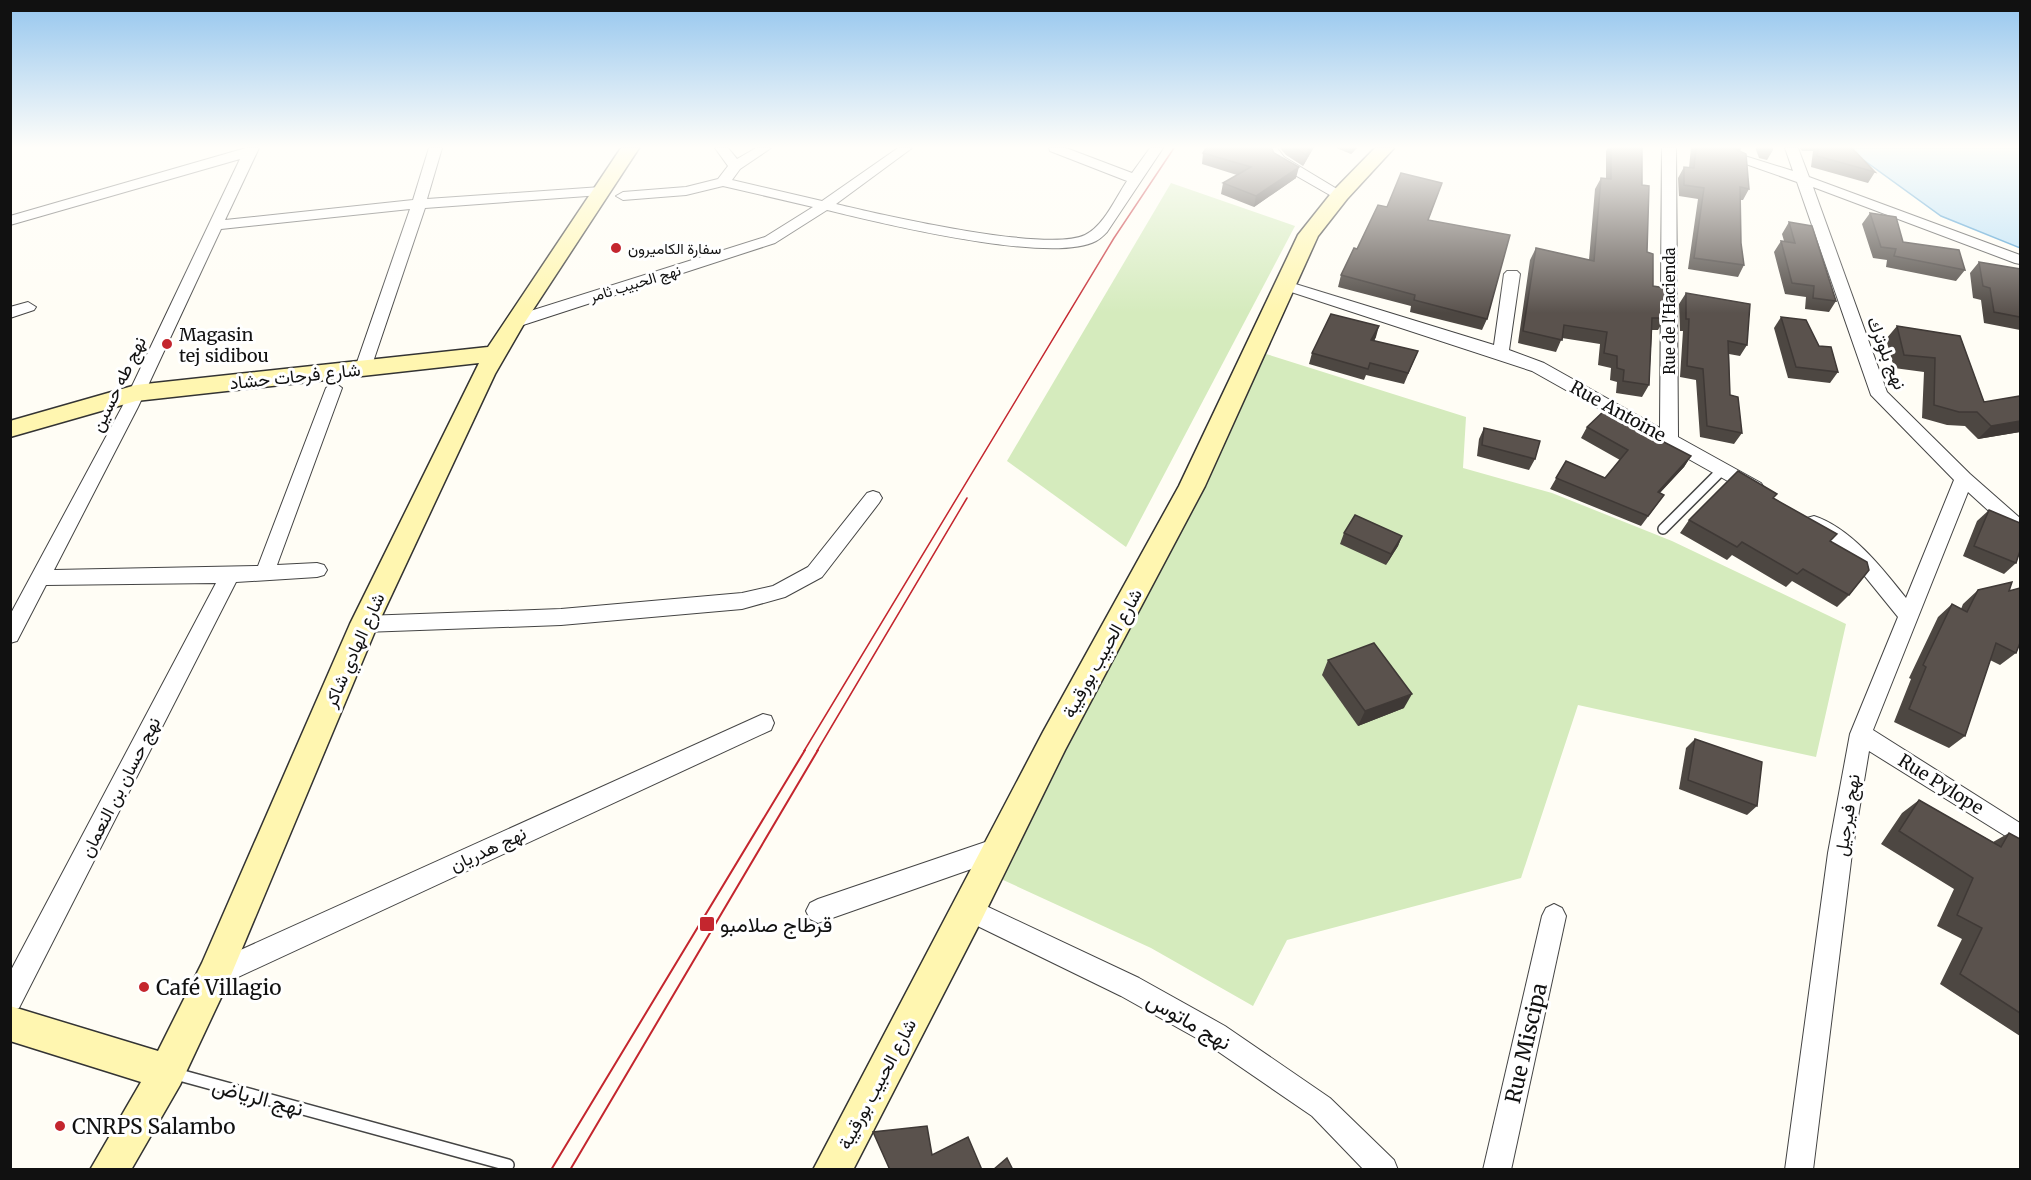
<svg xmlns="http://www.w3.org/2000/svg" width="2031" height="1180" font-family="Merriweather,Vazirmatn,serif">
	<rect width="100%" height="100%" fill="#fffdf5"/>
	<g fill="#d5ebbd">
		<polygon points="1171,183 1295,226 1126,547 1007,461"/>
		<polygon points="1263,353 1466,417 1463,468 1552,493 1672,541 1846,624 1816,757 1578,705 1521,878 1287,940 1253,1006 1151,948 990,874"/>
	</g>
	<polygon fill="#b9e0f7" stroke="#3f96cf" stroke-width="1.5" points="1847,148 2020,148 2020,248 1941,216"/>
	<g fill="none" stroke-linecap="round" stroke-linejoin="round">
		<defs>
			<polyline id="lane-far1" points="1663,529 1723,469"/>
			<polyline id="lane" points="172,1073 508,1165"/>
			<g id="street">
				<polygon points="246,148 259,148 225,220 413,200 429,148 442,148 427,199 601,187 608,191 601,195 425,208 371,368 363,373 355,368 410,209 221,229 138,407 54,570 258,566 326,388 334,382 342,388 277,565 317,563 324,565 327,570 324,575 317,577 236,582 19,1008 10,1011 10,972 216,583 46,585 17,641 10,643 10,615 122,407 240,159 10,225 10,216"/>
				<path d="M715,148h13l9,11 19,-11h15l-31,21 -8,11 90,21 76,-53h14l-76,56c46,11 211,49 249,31 19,-9 31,-38 42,-54l-77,-30 -1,-3h17l66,25 18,-25h13l-56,84c-3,3 -7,7 -11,9 -45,24 -216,-18 -269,-31l-52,33 -255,83h-12l-2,-4 2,-4 257,-81 48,-30 -90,-21 -37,9 -63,5 -7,-4 7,-4 63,-5 32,-8 10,-13z"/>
				<polygon points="1264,148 1277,148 1284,157 1347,195 1340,199 1335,198 1274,163"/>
				<polygon points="1662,148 1676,148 1678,437 1761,483 1764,488 1761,493 1749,493 1532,371 1279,288 1276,285 1279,282 1289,282 1494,345 1504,274 1507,271 1517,271 1520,274 1509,350 1544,363 1660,428"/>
				<path d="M1700,148h19l74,23 -8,-23h13l11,29 211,78v9l-5,-1 -202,-76 74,205 83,82 50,44v17l-7,-2 -45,-41 -95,238 147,93v22l-151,-94 -17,102 -39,317h-28l43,-317 22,-119 48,-117 -39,-48 -54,-46 2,-5 7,-2c37,12 69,53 92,82l48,-118 -83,-85 -74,-213z"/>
				<polygon points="28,302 36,307 34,310 10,318 10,307"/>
				<polygon points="873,491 879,493 882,498 879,503 822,577 785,597 742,609 561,625 364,632 357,630 354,624 357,618 364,616 561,609 742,593 773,586 808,567 867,493"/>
				<polygon points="763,714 771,716 774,723 771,730 223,984 214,987 205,984 202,975 205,966"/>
				<polygon points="997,838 1005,841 1009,849 1005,857 997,860 818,923 810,919 806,911 810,903 818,899"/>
				<polygon points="969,898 1139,978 1225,1026 1330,1098 1394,1160 1398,1170 1364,1170 1312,1116 1207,1044 1121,996 961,918 957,910 961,902"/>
				<polygon points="1554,904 1562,908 1566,916 1511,1170 1483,1170 1542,916 1546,908"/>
			</g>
			<g id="secondary">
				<polygon points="621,148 639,148 525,322 495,374 378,624 226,987 180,1085 131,1170 90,1170 141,1082 10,1041 10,1006 158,1051 202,963 350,624 479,363 136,401 10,437 10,421 136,385 488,347"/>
				<polygon points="1375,148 1394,148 1347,199 1318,236 1205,486 1065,750 981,921 853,1170 813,1170 1043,732 1179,486 1298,235 1333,191"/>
			</g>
		</defs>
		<use href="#lane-far1" stroke="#444" stroke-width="12"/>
		<use href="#lane" stroke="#444" stroke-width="14"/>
		<use href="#street" stroke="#444" stroke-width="2"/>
		<use href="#secondary" stroke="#333" stroke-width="3"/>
		<use href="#lane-far1" stroke="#fff" stroke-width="9"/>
		<use href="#lane" stroke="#fff" stroke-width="11"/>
		<use href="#street" fill="#fff" fill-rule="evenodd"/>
		<use href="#secondary" fill="#fff6b0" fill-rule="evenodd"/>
		<g stroke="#c4262e" stroke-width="1.5">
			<polyline points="804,751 1114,238 1174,148"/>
			<polyline points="817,751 967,498"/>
		</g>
		<g stroke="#c4262e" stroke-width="2">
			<polyline points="551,1170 805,750"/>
			<polyline points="570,1170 818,750"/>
		</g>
	</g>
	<g fill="#4d4742">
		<polygon points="1279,147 1314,147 1303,166 1286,155"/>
		<polygon points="1334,147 1358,147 1351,154"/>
		<polygon points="1608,147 1642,147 1642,185 1647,252 1653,286 1665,318 1658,330 1652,330 1649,385 1642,397 1616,393 1617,382 1610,380 1611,368 1598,365 1600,344 1562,338 1556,352 1518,343 1530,260 1536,248 1589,260 1595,189 1601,178 1606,178 1606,151"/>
		<polygon points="1691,147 1742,147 1740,151 1749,189 1743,200 1740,200 1741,243 1744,265 1738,277 1688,269 1698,199 1679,196 1678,178 1684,167 1689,168"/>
		<polygon points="1755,147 1773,147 1773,150 1767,160 1759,158"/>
		<polygon points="1799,147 1851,147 1875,172 1868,183 1811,167 1813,151 1802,151"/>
		<polygon points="1203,153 1274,153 1296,178 1254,207 1221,194 1223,183 1237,175 1202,164"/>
		<polygon points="1442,183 1428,220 1487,319 1482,330 1410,312 1411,306 1338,287 1341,275 1357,249 1387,207"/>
		<polygon points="1870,213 1903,242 1965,270 1956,281 1886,267 1887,260 1873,258 1862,224"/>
		<polygon points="1789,222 1836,301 1829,312 1805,309 1806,297 1785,294 1774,252 1781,241 1784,241 1782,234"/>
		<polygon points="1979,262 2020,269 2020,330 1984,323 1981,300 1973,298 1970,273"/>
		<polygon points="1686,293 1747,345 1740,356 1729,354 1730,395 1742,433 1734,444 1700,437 1696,380 1680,377 1683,331 1680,331 1679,304"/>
		<polygon points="1781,317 1819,346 1838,372 1830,383 1788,378 1774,328"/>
		<polygon points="1897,326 1960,336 1984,402 2020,396 2020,432 1978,439 1965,426 1947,425 1922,418 1924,372 1894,368 1886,339"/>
		<polygon points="1376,337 1374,341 1418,351 1404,384 1366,375 1364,380 1309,364 1312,353"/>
		<polygon points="1587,427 1691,456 1684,467 1660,493 1664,495 1641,526 1550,489 1566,461 1605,478 1620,460 1581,438"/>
		<polygon points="1484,428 1535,459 1529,470 1477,456 1479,439"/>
		<polygon points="1773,499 1831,541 1849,595 1837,607 1792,581 1786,587 1732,555 1727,560 1680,533 1689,520"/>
		<polygon points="1989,510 2016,563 2004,574 1963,556 1977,521"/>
		<polygon points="1344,533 1402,536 1398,546 1386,565 1340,544"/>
		<polygon points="1978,590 2009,591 2016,653 2000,665 1990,660 1965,736 1949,748 1894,722 1911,679 1909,678 1938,617 1952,604 1961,609 1963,604"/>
		<polygon points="1328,660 1404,708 1358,726 1322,675"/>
		<polygon points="1695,739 1757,806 1747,815 1679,789 1686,748"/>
		<polygon points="1919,800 1993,842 2009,833 2020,839 2020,1036 1940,984 1962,939 1937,926 1954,889 1881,844 1902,813"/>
	</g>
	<g fill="#3f3936">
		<polygon points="1310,147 1314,147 1303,166 1306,155"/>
		<polygon points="1353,147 1358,147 1351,154"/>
		<polygon points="1299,167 1296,178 1254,207 1256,196"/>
		<polygon points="1379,326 1376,337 1368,351 1371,340"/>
		<polygon points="2020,421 2020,432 1978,439 1991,426"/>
		<polygon points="1691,456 1684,467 1650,503 1658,492"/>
		<polygon points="1402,536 1398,546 1386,565 1391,554"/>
		<polygon points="1412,694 1404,708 1358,726 1365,711"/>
	</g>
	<g fill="#5a524d" stroke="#3f3936" stroke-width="1.5">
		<polygon points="1207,147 1271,147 1274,153 1299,167 1256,196 1223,183 1251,167 1203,153"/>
		<polygon points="1293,147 1310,147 1306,155"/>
		<polygon points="1611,147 1642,147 1642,185 1649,186 1647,252 1653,254 1653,286 1665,288 1665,318 1652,318 1649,385 1623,381 1624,370 1617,368 1617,356 1604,353 1607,332 1564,325 1562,340 1523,331 1536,248 1594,261 1601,178 1611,179"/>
		<polygon points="1696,147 1731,147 1746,154 1749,189 1740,187 1741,243 1744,265 1694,258 1704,188 1684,185 1684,167 1694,168"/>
		<polygon points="1818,147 1851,147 1875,172 1817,156"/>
		<polygon points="1401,173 1442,183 1428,220 1510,235 1487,319 1414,300 1415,295 1341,275 1354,248 1357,249 1378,205 1387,207"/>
		<polygon points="1870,213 1896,217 1903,242 1959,250 1965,270 1894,256 1896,249 1881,247"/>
		<polygon points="1789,222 1812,226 1836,301 1813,298 1814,286 1792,283 1781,241 1795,243"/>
		<polygon points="1979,262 2020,269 2020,317 1994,312 1990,288 1983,286"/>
		<polygon points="1686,293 1750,304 1747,345 1728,341 1730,395 1738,397 1742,433 1707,426 1703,369 1687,366 1689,319 1686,319"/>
		<polygon points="1331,314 1379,326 1371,340 1418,351 1408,373 1370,363 1368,369 1312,353"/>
		<polygon points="1781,317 1806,320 1819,346 1831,347 1838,372 1796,367"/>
		<polygon points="1897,326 1960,336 1984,402 2020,396 2020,421 1991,426 1977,412 1959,412 1934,405 1935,358 1904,355"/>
		<polygon points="1604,411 1691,456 1658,492 1664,495 1648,516 1556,478 1566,461 1605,478 1628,450 1587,427"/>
		<polygon points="1484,428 1540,441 1535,459 1482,445"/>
		<polygon points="1738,471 1777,494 1773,498 1837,534 1830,541 1867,562 1869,570 1849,595 1803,569 1797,574 1742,542 1737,547 1689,520"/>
		<polygon points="1989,510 2020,523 2020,551 2016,563 1974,546"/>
		<polygon points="1355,515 1402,536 1391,554 1344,533"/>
		<polygon points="2012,582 2009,591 2020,588 2020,643 2016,653 1996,643 1965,736 1909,709 1926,667 1923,665 1952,604 1967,612 1978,590"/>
		<polygon points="1374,643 1412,694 1365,711 1328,660"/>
		<polygon points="1695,739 1762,762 1757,806 1688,780"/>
		<polygon points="1919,800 2001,847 2009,833 2020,839 2020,1013 1960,974 1982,928 1957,915 1973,878 1899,831"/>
		<polygon points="927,1126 932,1155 968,1137 982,1170 890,1170 873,1132"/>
		<polygon points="1007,1158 1013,1170 993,1170"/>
	</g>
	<linearGradient id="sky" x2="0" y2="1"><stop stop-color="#95c6ee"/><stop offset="0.47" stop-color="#fffefa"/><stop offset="1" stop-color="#fffefa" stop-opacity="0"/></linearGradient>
	<rect width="2031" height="313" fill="url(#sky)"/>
	<g fill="#c4262e" stroke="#fff" stroke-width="2">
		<circle cx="616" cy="248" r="6"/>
		<circle cx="167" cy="344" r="6"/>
		<rect x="699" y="916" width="16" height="16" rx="3"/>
		<circle cx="144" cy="987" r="6"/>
		<circle cx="60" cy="1126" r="6"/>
	</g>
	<g text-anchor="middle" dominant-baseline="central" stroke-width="6" stroke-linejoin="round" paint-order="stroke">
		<g font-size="15" fill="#111" stroke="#fff" text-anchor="start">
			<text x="628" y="248">سفارة الكاميرون</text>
		</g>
		<g font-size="15" fill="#111" stroke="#fff">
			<text transform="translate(635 283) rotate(-17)">نهج الحبيب ثامر</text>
			<text transform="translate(1669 311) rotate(-90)">Rue de l'Hacienda</text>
		</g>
		<g font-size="18" fill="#111" stroke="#fff" text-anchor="start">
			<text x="179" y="334">Magasin<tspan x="179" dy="21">tej sidibou</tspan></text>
		</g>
		<g font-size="18" fill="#111" stroke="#fff">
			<text transform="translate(1887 353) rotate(68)">نهج بلوترك</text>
			<text transform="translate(295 376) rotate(-6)">شارع فرحات حشاد</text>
			<text transform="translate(118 384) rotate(-64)">نهج طه حسين</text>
			<text transform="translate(1618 411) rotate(29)">Rue Antoine</text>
			<text transform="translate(354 650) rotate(-66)">شارع الهادي شاكر</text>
			<text transform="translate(1102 653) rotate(-61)">شارع الحبيب بورقيبة</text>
			<text transform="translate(1941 784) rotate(32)">Rue Pylope</text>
			<text transform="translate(120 787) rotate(-63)">نهج حسان بن النعمان</text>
			<text transform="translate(1847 815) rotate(-81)">نهج فيرجيل</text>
			<text transform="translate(488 849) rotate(-25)">نهج هدريان</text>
			<text transform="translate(877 1084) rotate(-62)">شارع الحبيب بورقيبة</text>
		</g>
		<g font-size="21" fill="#111" stroke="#fff" text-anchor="start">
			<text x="720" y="924">قرطاج صلامبو</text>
			<text x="156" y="987">Café Villagio</text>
			<text x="72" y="1126">CNRPS Salambo</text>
		</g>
		<g font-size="21" fill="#111" stroke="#fff">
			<text transform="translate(1189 1021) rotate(30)">نهج ماتوس</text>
			<text transform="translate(1526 1043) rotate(-77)">Rue Miscipa</text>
			<text transform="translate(258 1097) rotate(15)">نهج الرياض</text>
		</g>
	</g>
	<rect width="2031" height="1180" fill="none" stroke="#111111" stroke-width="24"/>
</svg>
